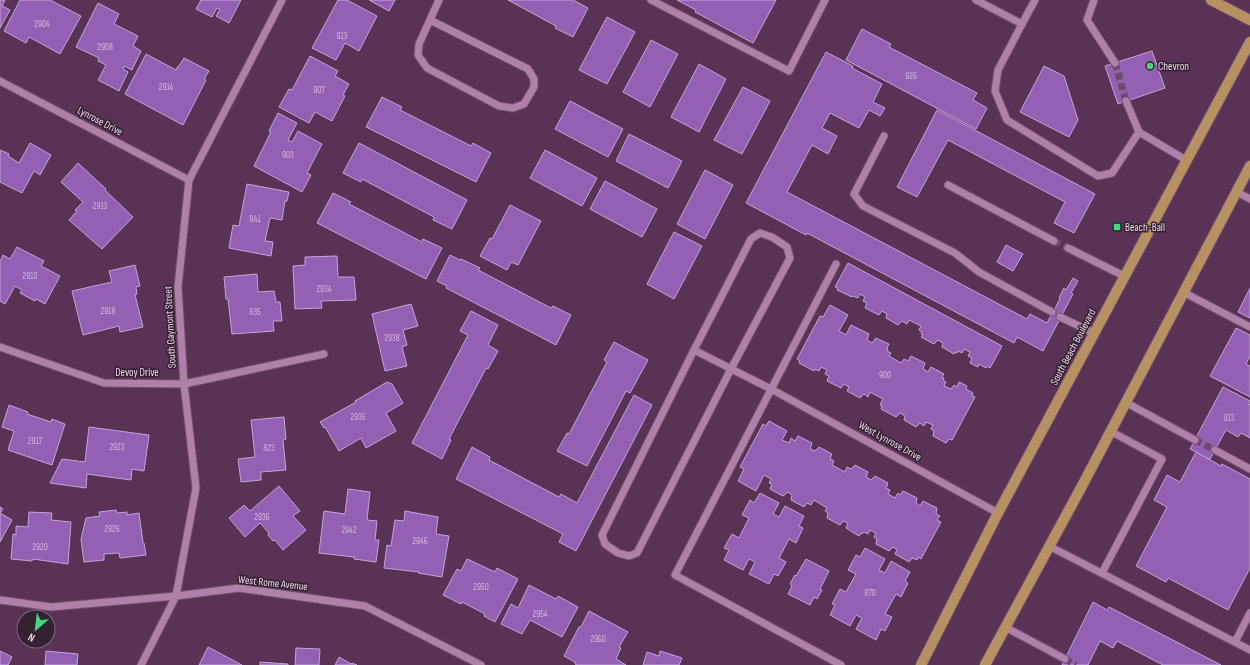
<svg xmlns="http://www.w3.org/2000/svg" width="1250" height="665" font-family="'Sofia Sans Condensed',sans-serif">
	<rect width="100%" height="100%" fill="#5a3255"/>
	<g fill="#9460b4" stroke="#c3a5d8">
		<polygon points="0,0 5,0 2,6 10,10 0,28"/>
		<polygon points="20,0 50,0 81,16 60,54 29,37 26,43 4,31"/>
		<polygon points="201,0 241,0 229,23 216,16 220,9 217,8 212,17 196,9"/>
		<polygon points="338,0 347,0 377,16 359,51 345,43 336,60 312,48"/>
		<polygon points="369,0 395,0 389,11"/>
		<polygon points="508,0 573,0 588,8 573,37 555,28 556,26"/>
		<polygon points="677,0 776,0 753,43 695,12 696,10"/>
		<polygon points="98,3 119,14 114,24 138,36 133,46 141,51 132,70 124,66 123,69 128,72 119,91 98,80 106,65 98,61 99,58 76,47"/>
		<polygon points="607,17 635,32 607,84 579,70"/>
		<polygon points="862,29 891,44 889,47 977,93 973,100 987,108 976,129 846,60"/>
		<polygon points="651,40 678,54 650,107 623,92"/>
		<polygon points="1152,51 1165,88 1118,104 1105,66"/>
		<polygon points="826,52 853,66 852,68 882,84 873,102 885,108 880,116 869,110 859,128 830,113 822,128 837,136 828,154 812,145 787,192 1027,319 1030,314 1047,323 1060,299 1059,298 1064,288 1066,290 1073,278 1078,281 1071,293 1073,294 1043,351 1017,337 1014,343 807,233 806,235 746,203"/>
		<polygon points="146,54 176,70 178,66 179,66 184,58 209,71 204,79 206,80 183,125 125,94"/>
		<polygon points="310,56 338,71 335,76 349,84 343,95 345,96 332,121 315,112 309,123 279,107 289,89 292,90"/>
		<polygon points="699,64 726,79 699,132 671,117"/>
		<polygon points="1044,66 1064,76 1078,120 1069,137 1020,112"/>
		<polygon points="743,87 770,101 742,154 714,140"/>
		<polygon points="382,97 402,107 400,110 471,146 473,143 491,153 476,182 366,127"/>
		<polygon points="570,101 623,129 608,157 555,129"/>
		<polygon points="937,110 1095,194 1074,233 1054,223 1065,202 948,140 917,197 897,187"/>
		<polygon points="278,113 297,123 288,140 292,142 298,131 322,144 307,173 311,175 302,192 254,166 271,132 269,131"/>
		<polygon points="629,134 682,161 668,188 616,161"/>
		<polygon points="30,143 51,155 40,175 34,171 22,193 0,182 0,150 9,154 8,156 19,163"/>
		<polygon points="359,143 467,200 452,229 433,220 434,217 362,179 361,182 343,173"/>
		<polygon points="545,150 597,178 582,206 530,178"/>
		<polygon points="78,163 106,189 105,190 133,217 102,249 69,220 77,211 75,210 83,202 61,182"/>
		<polygon points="705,170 733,185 705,239 677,224"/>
		<polygon points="605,181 657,209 642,237 590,209"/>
		<polygon points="247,184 289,192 287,201 285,201 282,220 270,218 265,241 273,242 271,256 229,248 233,225 239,226"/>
		<polygon points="333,193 351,202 349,204 422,242 423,239 442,248 426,279 317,223"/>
		<polygon points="510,205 541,221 518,265 511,262 507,270 480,256 490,238 492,239"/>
		<polygon points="674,232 702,246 674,299 647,284"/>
		<polygon points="1006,245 1023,254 1013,271 997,262"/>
		<polygon points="17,247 44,261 41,266 60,276 45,304 36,299 35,301 20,293 22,290 15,286 5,304 0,301 0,262 3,255 10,259"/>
		<polygon points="450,255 460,260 461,259 480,268 478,270 551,308 553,306 571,315 556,345 446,288 447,286 437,281"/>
		<polygon points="337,256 338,277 354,277 356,300 321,301 322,308 295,309 293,266 305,265 305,257"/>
		<polygon points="848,263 1002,346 990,368 987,366 986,368 979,364 978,367 970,363 972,358 968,356 970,352 964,349 962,353 958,351 957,353 956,352 954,354 942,347 943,343 938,340 934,344 921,337 923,335 921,334 922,332 919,330 921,326 909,320 907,324 902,321 898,325 886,318 887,314 882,311 879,315 865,308 867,303 863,301 865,297 860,294 858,298 853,296 852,297 837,290 838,288 835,287"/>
		<polygon points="135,265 140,286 136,287 137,294 135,295 143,327 120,332 119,326 83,335 72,291 112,282 109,271"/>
		<polygon points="257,274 258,292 274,291 276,302 280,302 282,321 273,321 274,331 232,334 228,299 226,299 224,277"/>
		<polygon points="1250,288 1250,318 1238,312"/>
		<polygon points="411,304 418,326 403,330 407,345 402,347 407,366 385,371 372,314"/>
		<polygon points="830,305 848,315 839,331 846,335 851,325 869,334 867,340 872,343 876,338 889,344 887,348 888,349 887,351 891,353 889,356 901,363 904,359 908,361 911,356 925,363 923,369 928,372 931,367 944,374 942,377 944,378 943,380 946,382 944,386 951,389 954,385 957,387 959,382 967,386 966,389 973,393 972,396 975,397 952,440 949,439 946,443 933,436 934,431 931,429 933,425 926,422 924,426 920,423 916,427 904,420 905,416 900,413 896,417 881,409 882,406 880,405 883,399 870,392 868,397 864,394 860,398 847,391 849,387 844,384 841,388 827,381 829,376 825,374 827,370 821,367 819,371 815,369 814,371 799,363 800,361 797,359 820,316 823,317"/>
		<polygon points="471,311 498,325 488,345 498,351 488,369 486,368 449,439 451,440 442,459 412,443 468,335 460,331"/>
		<polygon points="1236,328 1250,335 1250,356 1246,364 1250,366 1250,397 1210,376"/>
		<polygon points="614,342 648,360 630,393 626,391 587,466 557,451 567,433 569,434 607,362 604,360"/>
		<polygon points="387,382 392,384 403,403 386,413 396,431 366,448 361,438 339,451 325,427 324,428 320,422 356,402 355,401"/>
		<polygon points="1223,387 1250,401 1248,404 1250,405 1250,438 1241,433 1238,437 1226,430 1210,459 1209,459 1190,449"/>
		<polygon points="634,395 652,405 576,551 559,542 563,534 456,479 472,447 490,457 489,460 559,497 561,494 577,503"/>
		<polygon points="9,405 28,412 27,414 51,422 52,419 65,424 52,465 8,450 14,431 2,427"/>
		<polygon points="284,417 286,439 283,440 286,470 261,472 261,480 241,482 238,459 255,457 251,420"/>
		<polygon points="769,421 787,431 782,440 789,443 791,438 795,441 798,436 812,443 810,449 815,451 819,447 832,454 830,459 834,461 832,465 845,472 847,467 851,469 855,465 868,472 866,477 871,480 875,476 888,483 886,488 890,490 888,494 895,498 898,493 900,495 903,491 917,498 916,503 920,506 923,501 937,508 936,514 940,516 937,520 941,522 921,559 918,557 917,560 912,558 909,562 895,554 897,550 893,547 889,551 876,544 877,539 874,537 876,533 870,530 868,534 864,532 862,534 861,533 859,536 846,528 848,523 843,521 840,525 827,518 828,513 825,511 827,508 814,500 811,505 807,503 804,507 791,500 792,495 788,492 783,496 770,489 772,484 769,483 771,479 764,475 756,491 738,481 744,469 740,467 763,424 766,426"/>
		<polygon points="89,427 149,435 144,471 132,469 131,480 87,474 86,488 50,483 62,459 85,462"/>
		<polygon points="1196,452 1221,466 1222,464 1250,479 1250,568 1228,610 1168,578 1166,582 1136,566 1167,507 1154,500 1167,475 1180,482"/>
		<polygon points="279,486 300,511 293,516 306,530 283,550 275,540 273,541 268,535 269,533 260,523 245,537 229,518 244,505 250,511"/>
		<polygon points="348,489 370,492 367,520 377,521 375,540 379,540 376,562 354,559 354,557 319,553 324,511 345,514"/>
		<polygon points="760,493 779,503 773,514 779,517 785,506 804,516 799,526 803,528 796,543 789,539 779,558 786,562 778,576 774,574 769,584 749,574 755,562 749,559 743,570 724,560 729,550 724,548 732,534 739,538 749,518 742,515 750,500 754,503"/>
		<polygon points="0,507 3,509 0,513 12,520 0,542"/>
		<polygon points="116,510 117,513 127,512 127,515 139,513 143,543 144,543 146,555 120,558 119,553 104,554 104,560 84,562 81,539 86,518 100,516 99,512"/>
		<polygon points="405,511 438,517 436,534 449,536 442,577 418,573 419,572 384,568 387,545 391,546 395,520 404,521"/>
		<polygon points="29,512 52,513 51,520 71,522 68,564 33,559 32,561 11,559 13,534 16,535 16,526 28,527"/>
		<polygon points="865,548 885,559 879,570 885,573 891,561 910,572 905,581 908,583 901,597 896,594 885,614 892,617 885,631 881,629 876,640 856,629 862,618 856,615 850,626 830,615 835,605 832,604 840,589 846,592 856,574 848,570 856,555 860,557"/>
		<polygon points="467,559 495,572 497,568 518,579 495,622 484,616 485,614 462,602 461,604 443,595 457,569 461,571"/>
		<polygon points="806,559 829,571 820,589 822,590 817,599 814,597 810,605 788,594 792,586 790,584 795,575 796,576"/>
		<polygon points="529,585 556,599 558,596 578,607 562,637 530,620 522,634 501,624 511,604 518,608"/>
		<polygon points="1093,602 1107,610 1109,607 1221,665 1163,665 1117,641 1113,648 1100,641 1088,665 1062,665"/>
		<polygon points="589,611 628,632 619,647 621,648 616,659 626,665 577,665 575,664 575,662 564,656 579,627 581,627"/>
		<polygon points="208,647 242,665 199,665"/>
		<polygon points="296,648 320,649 319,665 295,665"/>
		<polygon points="0,651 12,657 8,665 0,665"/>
		<polygon points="46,651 78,654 77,665 45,665"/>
		<polygon points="660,651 682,658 679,665 643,665 647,652 659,656"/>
		<polygon points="339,657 351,664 352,663 357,665 335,665"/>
		<polygon points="260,662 288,664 288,665 260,665"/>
	</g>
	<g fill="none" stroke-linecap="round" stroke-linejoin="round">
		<g stroke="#704a6b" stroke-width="7" stroke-dasharray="7 3.5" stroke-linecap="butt">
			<polyline points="1115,63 1126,101"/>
			<polyline points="1054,241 1068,248"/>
			<polyline points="1195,440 1215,450"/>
			<polyline points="1065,659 1076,665"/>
		</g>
		<defs>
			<g id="minor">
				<polyline points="651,0 789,71 825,0"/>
				<polyline points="976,0 1022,24 1035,0"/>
				<polyline points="1094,0 1087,20 1115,63"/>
				<polyline points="430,20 528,69 534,79 534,87 524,104 513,108 499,106 427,68 418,55 419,44 439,0"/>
				<polyline points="1022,24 998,70 995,91 1007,120 1098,176 1112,173 1139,132"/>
				<polyline points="0,81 189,180"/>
				<polyline points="1126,101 1139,132 1186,160"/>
				<polyline points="884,136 854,194 863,206 955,253 979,272 1052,312"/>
				<polyline points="948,185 1054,241"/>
				<polyline points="1237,192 1250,199"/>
				<polygon points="760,233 772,237 787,247 790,258 731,369 637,553 629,556 618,553 605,544 602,535 694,350 751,239"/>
				<polyline points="1068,248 1124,276"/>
				<polyline points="836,264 675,575 841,665"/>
				<polyline points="1183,292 1250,327"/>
				<polyline points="1060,317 1094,333"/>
				<polyline points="0,347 104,383 184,384 324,354"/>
				<polyline points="694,350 771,389 998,513"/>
				<polyline points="1125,402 1195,440"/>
				<polyline points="1215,450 1250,469"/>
				<polyline points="1049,546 1250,650"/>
				<polyline points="1102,573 1162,459 1110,431"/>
				<polyline points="0,600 51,607 176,596 239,588 365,606 481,665"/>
				<polyline points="1005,627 1065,659"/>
				<polyline points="1235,642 1250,613"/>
				<polyline points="141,665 176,596 196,488 184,384 178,287 189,180 282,0"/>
			</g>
			<g id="major">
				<polyline points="1211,0 1250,20"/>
				<polyline points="921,665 998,513 1250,42"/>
				<polyline points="985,665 1082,486 1250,166"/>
			</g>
		</defs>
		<use href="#minor" stroke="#72506e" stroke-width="9"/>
		<use href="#major" stroke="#72506e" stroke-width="12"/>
		<use href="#minor" stroke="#af81a8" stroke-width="7"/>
		<use href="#major" stroke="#b79161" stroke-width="10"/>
	</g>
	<g fill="#45d77a" stroke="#342232" stroke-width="1.5">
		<circle cx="1150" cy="66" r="4"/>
		<rect x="1113" y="223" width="8" height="8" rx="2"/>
	</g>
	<g text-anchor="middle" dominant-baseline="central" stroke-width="3" stroke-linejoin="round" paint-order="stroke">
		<g font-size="9" fill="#d6b6db">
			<text x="42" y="24">2904</text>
			<text x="342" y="36">913</text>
			<text x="105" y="47">2908</text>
			<text x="911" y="76">926</text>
			<text x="166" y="87">2914</text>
			<text x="319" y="90">907</text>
			<text x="288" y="155">903</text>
			<text x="100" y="206">2913</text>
			<text x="255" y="219">841</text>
			<text x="30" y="276">2910</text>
			<text x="324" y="289">2934</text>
			<text x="108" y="311">2918</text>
			<text x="255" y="312">835</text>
			<text x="392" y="338">2938</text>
			<text x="885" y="375">900</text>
			<text x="358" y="417">2935</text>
			<text x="1229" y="418">913</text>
			<text x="35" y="441">2917</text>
			<text x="117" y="447">2923</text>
			<text x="269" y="448">823</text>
			<text x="262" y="517">2936</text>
			<text x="112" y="529">2926</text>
			<text x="349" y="530">2942</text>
			<text x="420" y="541">2946</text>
			<text x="40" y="547">2920</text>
			<text x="481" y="587">2950</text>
			<text x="870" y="593">870</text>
			<text x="540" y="614">2954</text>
			<text x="598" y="639">2960</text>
		</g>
		<g font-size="11" fill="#ecd3e8" stroke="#342232" text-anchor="start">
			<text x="1158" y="66">Chevron</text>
			<text x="1125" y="227">Beach-Ball</text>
		</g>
		<g font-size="11" fill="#ecd3e8" stroke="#342232">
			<text transform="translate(100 121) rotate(28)">Lynrose Drive</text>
			<text transform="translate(170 327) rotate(-93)">South Gaymont Street</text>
			<text transform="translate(1073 347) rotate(-62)">South Beach Boulevard</text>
			<text x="137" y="372">Devoy Drive</text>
			<text transform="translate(890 441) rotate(29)">West Lynrose Drive</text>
			<text transform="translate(273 583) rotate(6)">West Rome Avenue</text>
		</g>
	</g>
	<g transform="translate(36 629) rotate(208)"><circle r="19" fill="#342232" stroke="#7e697b"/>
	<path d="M0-3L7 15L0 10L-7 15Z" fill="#45d77a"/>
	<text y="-6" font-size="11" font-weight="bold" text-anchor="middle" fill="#ecd3e8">N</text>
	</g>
</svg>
